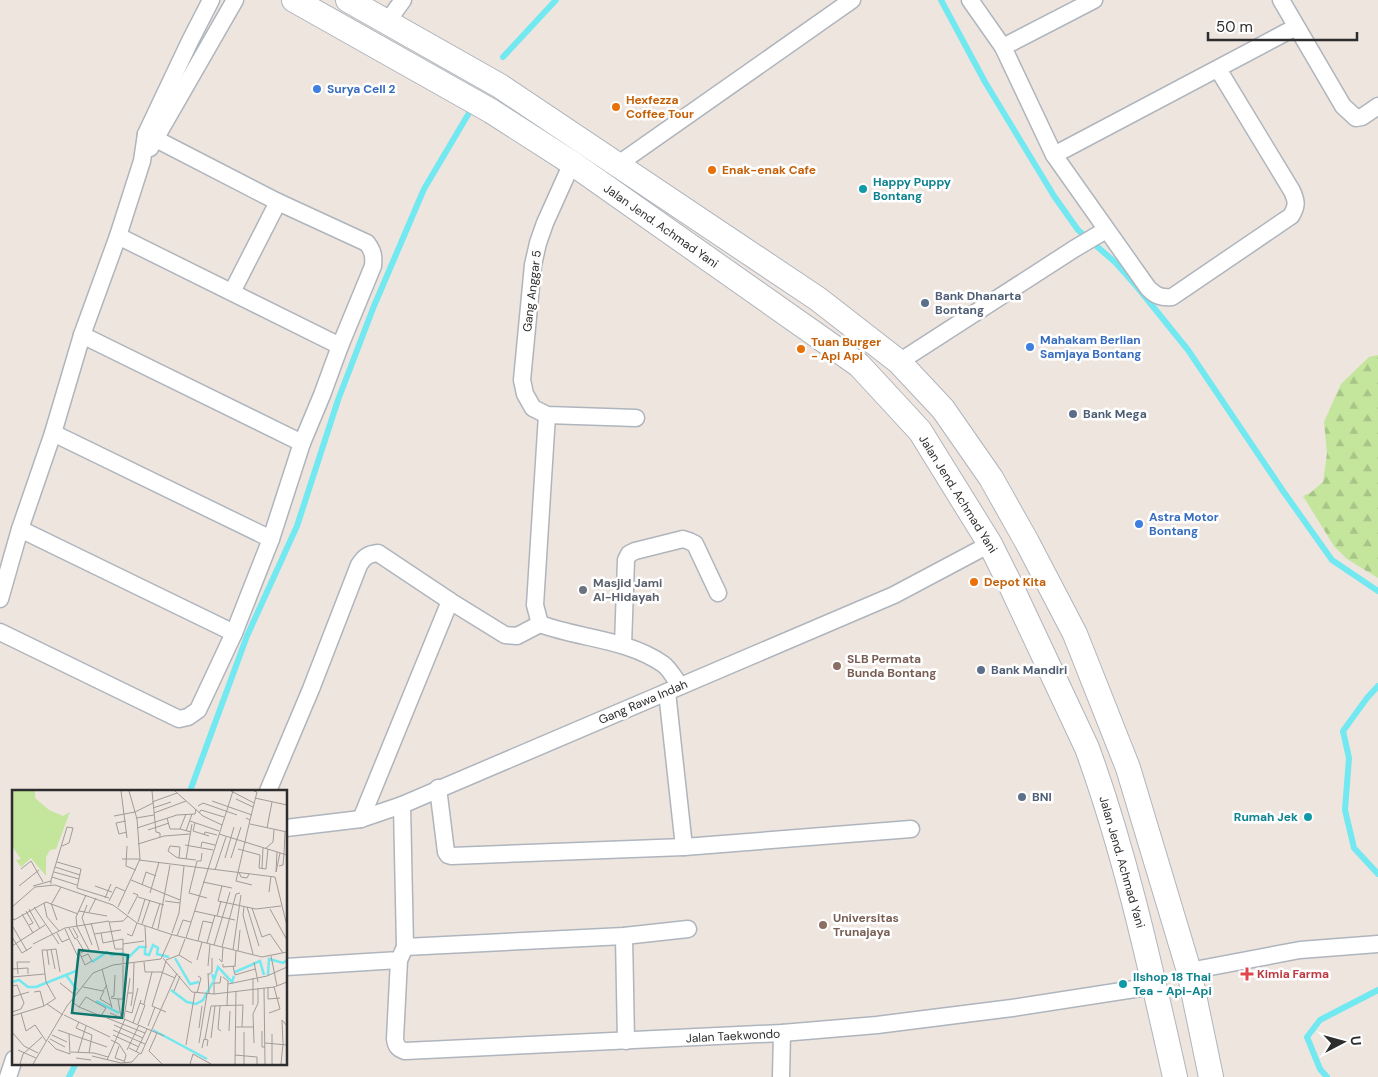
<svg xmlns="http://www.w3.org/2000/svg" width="1378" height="1077" font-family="'DM Sans',sans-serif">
	<defs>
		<pattern id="forest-firs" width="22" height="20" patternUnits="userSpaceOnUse" patternTransform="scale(1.25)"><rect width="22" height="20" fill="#c3e59c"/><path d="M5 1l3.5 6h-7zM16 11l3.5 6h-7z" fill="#a8c587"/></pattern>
	</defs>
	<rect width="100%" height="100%" fill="#eee5df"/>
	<polygon fill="url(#forest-firs)" points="1378,355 1378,578 1347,559 1334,546 1303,496 1310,493 1323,482 1327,453 1324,422 1341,384 1369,357"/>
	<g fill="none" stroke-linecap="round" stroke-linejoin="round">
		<g stroke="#72e8f0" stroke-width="6">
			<polyline points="941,0 985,82 1054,196 1078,230 1116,263 1138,288 1188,350 1283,491 1332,560 1378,591"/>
			<polyline points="503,57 556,0"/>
			<polyline points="1378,686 1367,698 1343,731 1349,758 1345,810 1354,848 1378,874"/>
			<polyline points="190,791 247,636 297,526 338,400 374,306 424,189 469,113"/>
			<polyline points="69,1077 76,1063"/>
			<polyline points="1327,1077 1320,1069 1307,1037 1320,1020 1378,990"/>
		</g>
		<defs>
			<g id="street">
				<polyline points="970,0 1003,47 1054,155"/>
				<polyline points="1281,0 1343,106 1356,118 1362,117 1378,106"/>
				<polyline points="387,22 403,0"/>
				<polyline points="1003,47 1094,0"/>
				<path d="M1218,69l74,122c5,11 5,15 -1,25l-119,81c-11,1 -16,-1 -24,-9l-94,-133 242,-128"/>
				<polyline points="150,148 235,0"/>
				<polyline points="572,163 545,223 538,243 533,265 522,380 525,394 533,408 547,415 636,418"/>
				<polyline points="617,165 852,0"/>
				<polyline points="118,236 340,346"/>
				<polyline points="232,292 278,202"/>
				<polyline points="82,335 302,443"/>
				<polyline points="899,362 1074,249 1106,230"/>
				<path d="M547,415l-12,190 5,19c41,15 87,15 123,40 7,5 12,15 17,22"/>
				<polyline points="53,433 271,539"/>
				<polyline points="20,529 234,633"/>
				<polyline points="0,599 20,529 53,433 82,335 118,236 142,161 146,134 190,41 211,0"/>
				<path d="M0,632l179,87 9,-2 10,-7 36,-77 37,-94 31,-96 20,-48 18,-49 33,-80c1,-10 0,-15 -6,-23l-89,-41 -132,-68"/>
				<polyline points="623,645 626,560 629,554 635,551 683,539 689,541 695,544 718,593"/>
				<polyline points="667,692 684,847"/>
				<polyline points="438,788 446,852 448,855 451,856 684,847 911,829"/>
				<path d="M268,791l43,-102 48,-124c5,-8 9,-11 19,-12l72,48 55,34 12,1 23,-12"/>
				<polyline points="361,819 450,601"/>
				<polyline points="286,828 361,819 402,805 894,595 990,544"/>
				<polyline points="624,936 626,1041"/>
				<polyline points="405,947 624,936 688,929"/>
				<path d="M399,960l-4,79c1,7 3,10 10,12l377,-18 95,-8 135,-17 142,-22"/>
				<polyline points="286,967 399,960 405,947 402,805"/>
				<polyline points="1189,971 1300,950 1378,944"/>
				<polyline points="8,1077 14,1059"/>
				<polyline points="781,1077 782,1033"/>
			</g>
			<g id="secondary">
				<path d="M294,0l197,111 81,52 287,202 61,66 70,113 21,42 76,162c39,107 63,218 88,329"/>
				<polyline points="348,0 500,86 818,299 899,362 943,409 991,478 1027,542 1075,634 1128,768 1189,971 1211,1077"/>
			</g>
		</defs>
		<use href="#street" stroke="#afb5bd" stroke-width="19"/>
		<use href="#secondary" stroke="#afb5bd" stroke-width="26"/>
		<use href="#street" stroke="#fff" stroke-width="16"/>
		<use href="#secondary" stroke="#fff" stroke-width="24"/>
	</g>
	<g fill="#3f7fe0" stroke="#fff" stroke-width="2">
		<circle cx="317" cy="89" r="5"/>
		<circle cx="1030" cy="347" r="5"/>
		<circle cx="1139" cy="524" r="5"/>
	</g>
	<g fill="#e8710a" stroke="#fff" stroke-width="2">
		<circle cx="616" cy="107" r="5"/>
		<circle cx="712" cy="170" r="5"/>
		<circle cx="801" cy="349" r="5"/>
		<circle cx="974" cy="582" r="5"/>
	</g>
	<g fill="#0f9aa8" stroke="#fff" stroke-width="2">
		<circle cx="863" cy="189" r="5"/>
		<circle cx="1308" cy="817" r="5"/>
		<circle cx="1123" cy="984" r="5"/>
	</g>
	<g fill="#5c6f8a" stroke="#fff" stroke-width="2">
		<circle cx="925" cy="303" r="5"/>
		<circle cx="1073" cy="414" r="5"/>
		<circle cx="981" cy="670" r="5"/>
		<circle cx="1022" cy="797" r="5"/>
	</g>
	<circle fill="#6b7280" stroke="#fff" stroke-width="2" cx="583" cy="590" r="5"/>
	<g fill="#8d6e63" stroke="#fff" stroke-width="2">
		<circle cx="837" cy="666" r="5"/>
		<circle cx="823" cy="925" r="5"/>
	</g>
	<path fill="#e0444e" stroke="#fff" stroke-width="2" d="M1244.5 966.5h5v5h5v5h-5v5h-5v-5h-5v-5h5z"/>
	<g text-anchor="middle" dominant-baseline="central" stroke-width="5" stroke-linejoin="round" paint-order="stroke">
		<g font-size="12" font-weight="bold" fill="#366cbe" stroke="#fff" text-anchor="start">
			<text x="327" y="89">Surya Cell 2</text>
			<text x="1040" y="340">Mahakam Berlian<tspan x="1040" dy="14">Samjaya Bontang</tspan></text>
			<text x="1149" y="517">Astra Motor<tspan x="1149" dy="14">Bontang</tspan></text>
		</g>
		<g font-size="12" font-weight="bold" fill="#c56008" stroke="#fff" text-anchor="start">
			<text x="626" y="100">Hexfezza<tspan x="626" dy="14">Coffee Tour</tspan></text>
			<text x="722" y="170">Enak-enak Cafe</text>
			<text x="811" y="342">Tuan Burger<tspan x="811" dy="14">- Api Api</tspan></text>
			<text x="984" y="582">Depot Kita</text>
		</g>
		<g font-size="12" font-weight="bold" fill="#0d838f" stroke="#fff" text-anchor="start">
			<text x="873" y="182">Happy Puppy<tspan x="873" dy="14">Bontang</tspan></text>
			<text x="1298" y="817" text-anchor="end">Rumah Jek</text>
			<text x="1133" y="977">Ilshop 18 Thai<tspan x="1133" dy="14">Tea - Api-Api</tspan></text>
		</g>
		<g font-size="12" fill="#2d2d2d" stroke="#fff">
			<text transform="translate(661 226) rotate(35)">Jalan Jend. Achmad Yani</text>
			<text transform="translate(532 291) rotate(-83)">Gang Anggar 5</text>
			<text transform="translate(958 494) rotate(58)">Jalan Jend. Achmad Yani</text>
			<text transform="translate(643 702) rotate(-23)">Gang Rawa Indah</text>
			<text transform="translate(1122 862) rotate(74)">Jalan Jend. Achmad Yani</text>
			<text transform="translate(733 1036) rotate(-3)">Jalan Taekwondo</text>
		</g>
		<g font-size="12" font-weight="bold" fill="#4e5e75" stroke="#fff" text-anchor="start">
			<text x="935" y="296">Bank Dhanarta<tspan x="935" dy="14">Bontang</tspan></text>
			<text x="1083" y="414">Bank Mega</text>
			<text x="991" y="670">Bank Mandiri</text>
			<text x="1032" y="797">BNI</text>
		</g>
		<g font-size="12" font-weight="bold" fill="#5b616d" stroke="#fff" text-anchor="start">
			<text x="593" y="583">Masjid Jami<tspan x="593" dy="14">Al-Hidayah</tspan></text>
		</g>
		<g font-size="12" font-weight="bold" fill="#785e54" stroke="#fff" text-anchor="start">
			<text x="847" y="659">SLB Permata<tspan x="847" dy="14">Bunda Bontang</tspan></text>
			<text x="833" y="918">Universitas<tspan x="833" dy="14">Trunajaya</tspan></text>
		</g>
		<g font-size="12" font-weight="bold" fill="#be3a42" stroke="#fff" text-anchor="start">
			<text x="1257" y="974">Kimia Farma</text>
		</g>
	</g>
	<g transform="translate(12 790)">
		<rect width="275" height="275" fill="#eee5df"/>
		<path d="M0,1h23v7l14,12 14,6 7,-4 -14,37 -6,1 -4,7v19l-15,-18 -10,9 -5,-7 5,-1 -9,-13z" fill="#c3e59c"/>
		<path fill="none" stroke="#72e8f0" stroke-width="2.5" d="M163,168l15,26 9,-2M80,172l15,-10 5,3 11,-2 5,5 11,-11h6v7l4,1 4,-10 5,3 -1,6 12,3M223,182l25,-11 4,14M200,184l2,6 4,-13 14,15 2,-6M54,185l11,15M256,185l1,-16 14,4 4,-3M0,192l7,-2 9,7h8l40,-16M159,200l16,12 9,2 7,-4 10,-18M84,211l23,12M141,240l54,29"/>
		<path fill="none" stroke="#a19b98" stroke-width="1" d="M109,1l6,47M140,1l4,41 4,1v4M163,1l28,25 19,9M219,1l23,12M243,8l32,7M224,9l17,8M200,11l40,14M140,12l25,-9M186,16l5,-3 34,12M141,18l18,-6M123,22l18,-9M142,23l32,-12M187,23l2,-3 23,7M174,24l-6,15 11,3M102,26l21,-4M124,28l18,-3M155,28l3,11h10M234,28l4,2 -14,61 16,4M238,30l7,-28 -3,-1M114,31l-10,2 3,11 8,-2M178,31l29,10M183,33l-2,8 16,5M238,34l37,8M125,38l40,-13 18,-1 1,-5M255,38l5,-26M136,40l21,-7M174,41l6,-17M207,44l68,21M192,45l1,-3 12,3M126,54l26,-8 26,-2M173,55l28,5M115,56l-1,20 10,4M189,57l1,-5 13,3M226,59l22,6 -1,13 7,1M253,59l8,-7 1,-12M265,62l-1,20 4,-19M190,63l-1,8h-4l-8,32 18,5M272,64l1,-22M167,68l1,-11 -10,-1 -2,5 8,6 3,1 17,2M213,68l9,-31M219,68l10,-31M110,69h18M174,69l6,-35M127,70l136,17 12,49M45,72l24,7 -4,19 32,10M267,76l4,-1 1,-11M43,77l25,8M250,78l1,-20M9,79l10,-8 12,21M254,79l2,-20M203,80l11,-33M42,82l25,7M227,82l2,5 6,1 2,-4M40,87l25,8M119,90l49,20M191,92l29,6M39,94v-4l16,-53 6,1 -4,15 -7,3M130,95l4,-13 10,4M7,96l20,-16M21,96l18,-5M83,96l17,6M210,96l-4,15 38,8 25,-3M257,102l2,-16M138,103l9,-31M126,107l26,8M93,108l6,-14M97,111l7,-14 9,4M153,111l15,2M32,113l3,14 12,14M39,113l6,17M40,113l9,-16M75,115l-5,13 10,27M0,117l23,-20 20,-2 58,20 24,18 33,11 92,23 25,-5M22,117l25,37M106,117l22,-48 -3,-40 -8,-28M232,117l-1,8 10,39M235,117l12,39M240,118l10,29 8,-3 13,19M17,119l11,20M258,119l17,31M14,121l7,12 -4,2M67,121l28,5M182,121l41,9M77,122l7,-14M10,124l11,19M116,124l10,-19 -5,-2M205,126l4,-15M0,127l2,3 32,-18 32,12M98,132l13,-1 5,-5M126,132l7,-23M79,133l8,27M130,134l8,-24M133,136l1,22M1,137l14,24M65,137l-1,-10 10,-22M65,137l12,23M57,138l6,11 3,-2 -5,-9M140,138l8,-25M53,139l12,26 7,-4 -7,-12M146,139l12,-64M45,143l5,9 7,-3M89,143l2,10 20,-4v24M160,143l7,-20 5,-47M82,144l27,-4M115,144l5,2 5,-13M165,146l6,-16 8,2M0,147l10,16 10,-6M174,148l47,-147M186,151l5,-20 10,2M195,153l8,-28M21,154l32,-16 44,-7 6,28h8M111,154l21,-3M202,155l16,-53M0,156l33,-21M210,157l14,-53 4,-1M39,159l4,20M35,160l9,-1 4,23M221,160l8,-55M226,161l2,-21M68,164l5,11 7,-4 -4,-7 -7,3M167,165l13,8M259,166l6,30M151,168l29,34 22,2 60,-7 13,-5M207,169l3,3 1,-15M154,170l13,-5 6,-16M185,170l5,-18M132,172l1,10h16l14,6M242,172l4,20M211,174v3l13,-1M37,175l-2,-15h-5l4,32 9,16M196,176l2,-22M221,176l2,9 20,-6M223,176l1,-15M0,179l16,-1v6M90,179l10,39M196,183l1,21M6,184l-1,-12h13M196,185l4,-3v-14M0,187l33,-3M211,187l5,4 -1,24M241,188v27M48,193l15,12M216,194l39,-8 20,-9M0,196l5,-1 7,18 -3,6 -9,3M71,197l20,4 4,-6M256,197v12l12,-1M252,198l1,76M92,201l-4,8 12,7M162,201l6,-15M22,202l6,-1 4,15M116,203h5l-2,13M121,203l1,-30M185,203l4,-15 -3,-2M202,204v-11h6l1,-7M0,207l17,-5M99,207l3,-1 1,-21M99,208l7,1 3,18M106,209h5v-34M60,212l7,5 22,9 5,-8 -20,-11 -7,10M35,214l16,11M132,214l8,-32M208,216l-2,23 3,2M114,221l6,2 6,-25M154,222l-14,-6 14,-45M9,223l5,18 9,-6 11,16M98,223l54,23M257,223l11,-4 -6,-22M52,225l46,22M0,226l32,-10 12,-8M95,228l38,15M112,228l6,-40M67,232l-3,6 16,7M121,233l8,-23M126,234l7,-19 -5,-2M102,235l29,13M136,236l7,-19M223,237h19M187,238l3,-22M46,240l49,17M101,240l32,14M217,241l1,-20M250,241v16h3M0,242l12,14 14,7M232,242v32M145,243l-8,18 13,13M260,244v30M40,245l15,7M101,245l26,12M199,248l4,-32M38,249l15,8M193,249l6,-33 32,-1 -1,22M99,250l8,4 7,11 -2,8M36,251l8,8 14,5 -1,-20M187,253l8,-49M242,253l-1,-29 5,-11v-15M253,253l22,2M271,254l-1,-24 5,6M174,255l9,-53M107,256l-4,12 9,3M117,258l12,6 36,-81M190,258l2,-9 4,1 -1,6M6,260l18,8M115,260l12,-25M59,262l23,1 14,4M124,262l11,-23M66,263l8,-27M77,263l3,-18M223,265l22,2v7M80,266l29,7 11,-1 7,-8M64,268l15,2M95,270l18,-41M8,274l3,-10 19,-17M21,274l34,-58 26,-33 20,-8 48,-6 11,-25M178,274l3,-10 18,10M223,274l1,-73M269,274l2,-20"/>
		<path fill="#0f766e" fill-opacity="0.15" stroke="#0f766e" stroke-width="2.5" d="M67,160l49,5 -6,63 -50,-5z"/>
		<rect width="275" height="275" fill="none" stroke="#2d2d2d" stroke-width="2.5"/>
	</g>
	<g transform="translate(1343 1042) rotate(84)" stroke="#ffffff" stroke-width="4" paint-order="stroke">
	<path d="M0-4L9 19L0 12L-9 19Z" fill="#2d2d2d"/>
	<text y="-8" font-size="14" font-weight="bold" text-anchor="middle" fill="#2d2d2d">U</text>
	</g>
	<path d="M1208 32v8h149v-8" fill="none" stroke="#2d2d2d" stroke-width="2.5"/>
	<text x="1216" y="32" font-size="15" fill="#2d2d2d" stroke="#ffffff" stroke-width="4" paint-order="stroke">50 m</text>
</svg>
